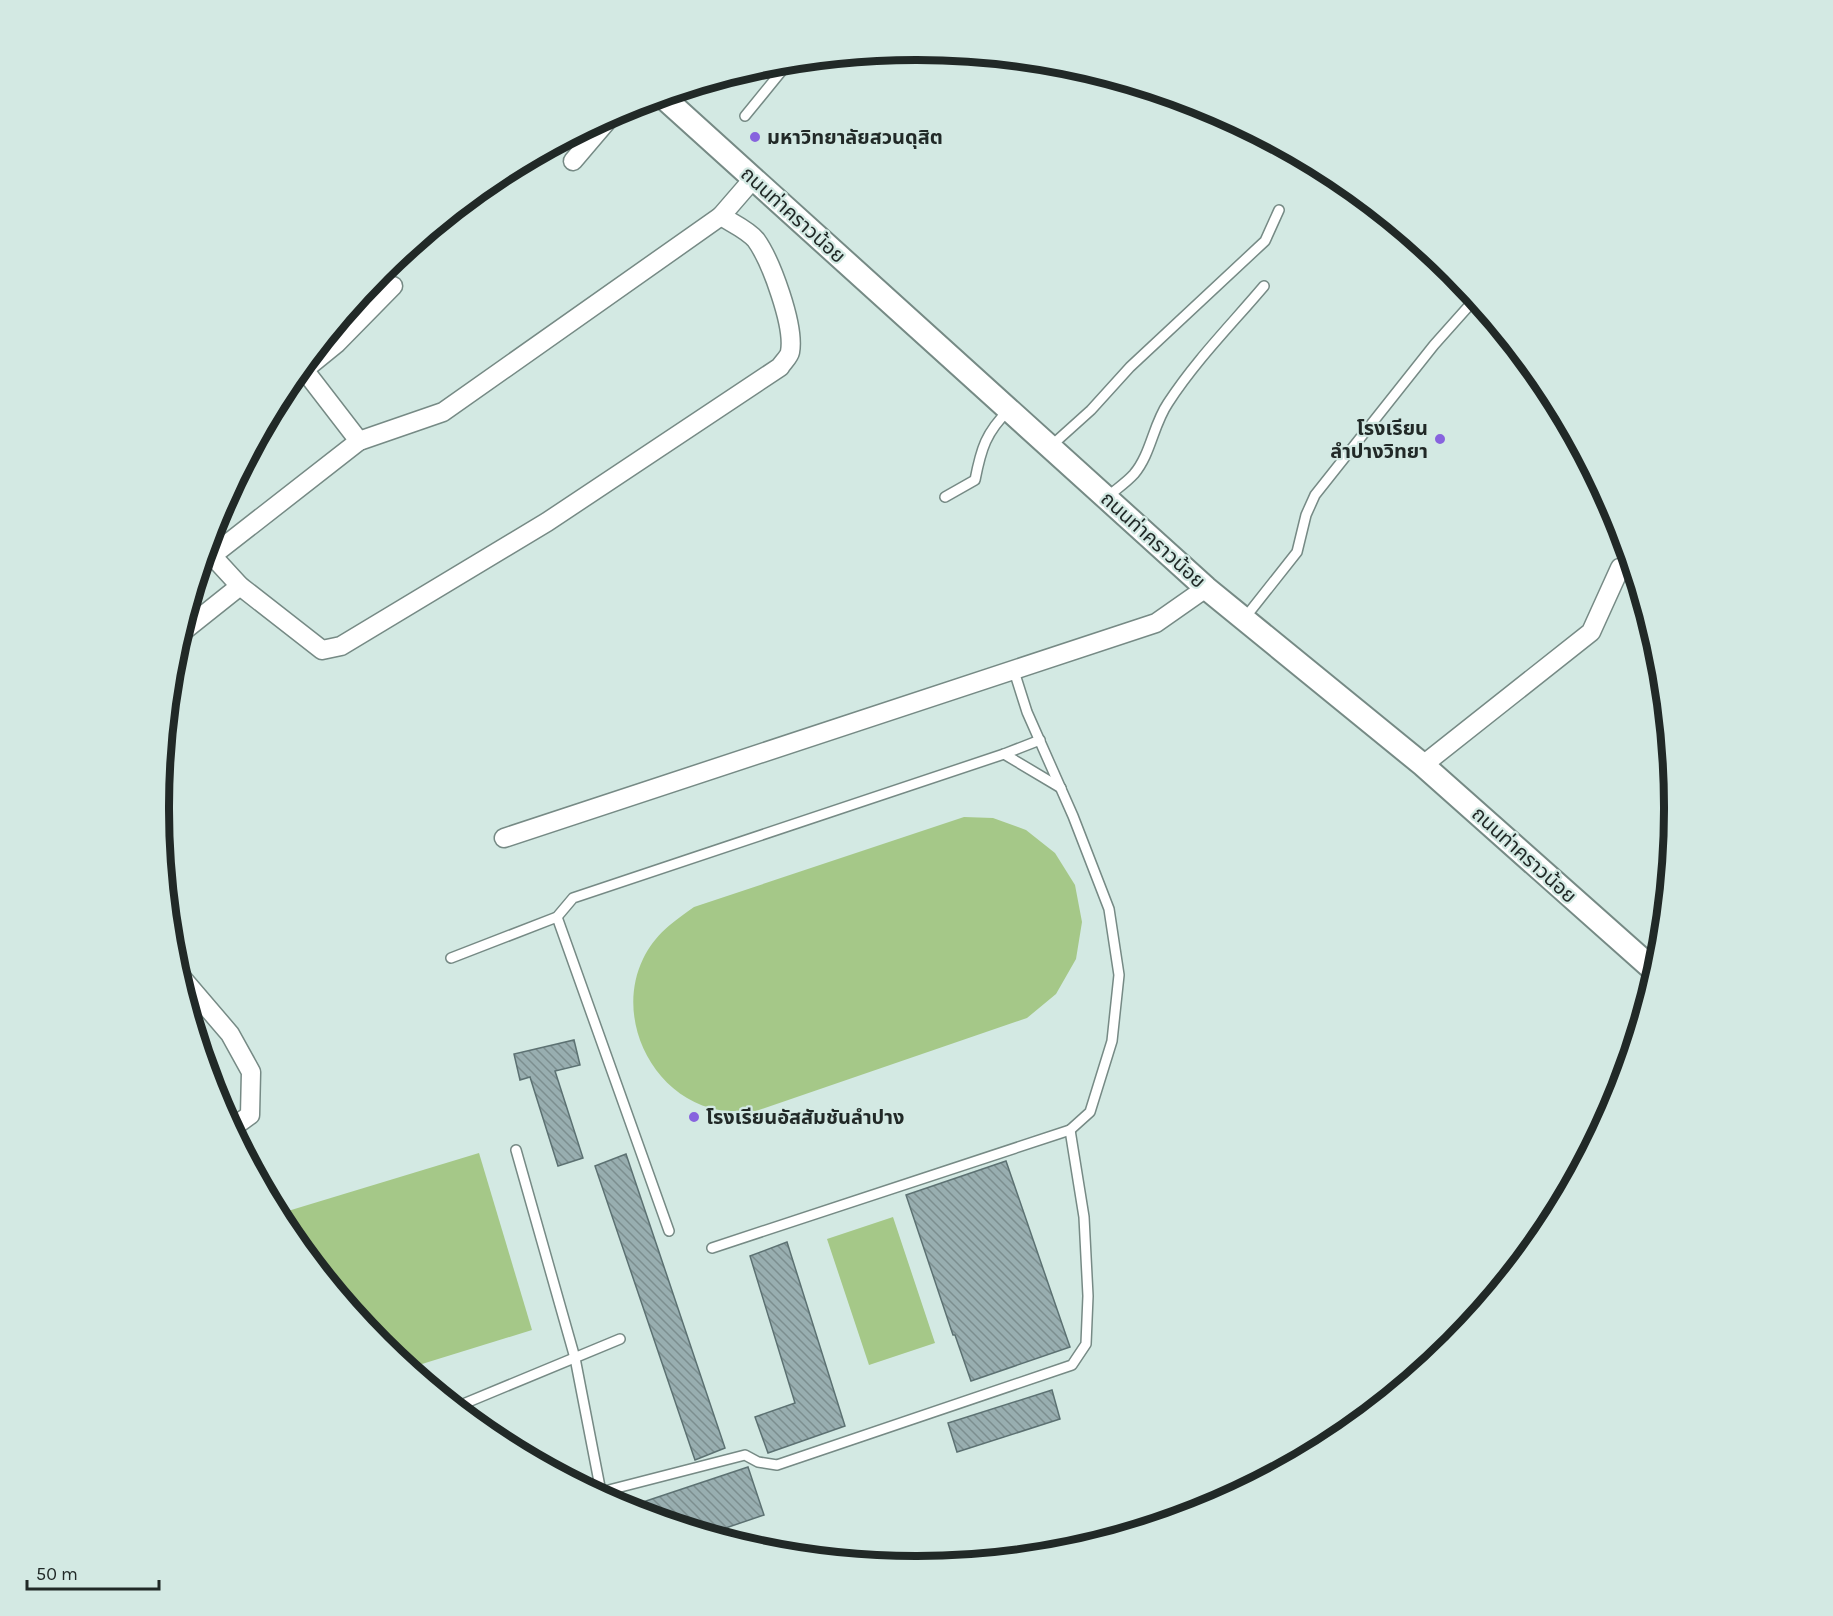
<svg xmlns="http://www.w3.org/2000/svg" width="1833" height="1616" font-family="Karla,'Noto Sans Thai',sans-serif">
	<defs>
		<pattern id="building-back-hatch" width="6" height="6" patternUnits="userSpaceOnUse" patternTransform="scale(1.5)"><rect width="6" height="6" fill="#98aeb0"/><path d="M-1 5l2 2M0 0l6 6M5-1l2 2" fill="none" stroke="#7c8e8f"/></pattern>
	</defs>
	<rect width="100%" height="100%" fill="#d3e9e3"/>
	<g fill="#a5c888">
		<path d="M964,817l29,1 33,12 29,23 20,32 7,37 -6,37 -20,35 -29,24 -271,93c-11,-1 -25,1 -37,-1 -66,-12 -105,-91 -76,-151 12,-25 30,-37 51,-52z"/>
		<polygon points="479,1153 532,1330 409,1368 380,1344 286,1229 278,1214"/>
		<polygon points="893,1217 935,1343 869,1365 827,1239"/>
	</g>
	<g fill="url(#building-back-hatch)" stroke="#5c7172" stroke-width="1.5">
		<polygon points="574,1040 580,1065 555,1071 583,1158 558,1166 530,1077 520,1080 514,1054"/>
		<polygon points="626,1154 725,1448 695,1460 595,1166"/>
		<polygon points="1006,1161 1070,1347 971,1381 955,1335 953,1335 906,1195"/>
		<polygon points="787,1242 845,1426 768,1453 755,1417 795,1403 750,1256"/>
		<polygon points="1052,1390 1060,1419 957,1452 948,1423"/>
		<polygon points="748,1467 764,1515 708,1534 625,1508"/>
	</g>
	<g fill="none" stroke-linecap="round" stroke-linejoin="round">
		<defs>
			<g id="service">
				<polyline points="745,116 789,62"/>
				<polyline points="1051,446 1091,410 1130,367 1265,241 1279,210"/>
				<path d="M945,497l30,-17c6,-31 11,-48 34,-70"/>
				<path d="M1106,498c9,-8 20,-15 28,-24 17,-20 19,-49 34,-71 28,-43 63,-78 96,-117"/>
				<polyline points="1244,619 1297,552 1306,515 1315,495 1434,345 1475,299"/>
				<polyline points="1004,754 1040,740"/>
				<polyline points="557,917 669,1231"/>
				<polyline points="451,958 557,917 573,898 1004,754 1061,788"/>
				<polyline points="516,1150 575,1358 601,1492 599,1494"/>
				<polyline points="712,1248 1070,1130 1090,1112 1112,1041 1119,975 1109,909 1073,816 1027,712 1014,671"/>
				<polyline points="456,1407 620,1339"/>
				<polyline points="601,1492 745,1455 758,1462 777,1465 1072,1365 1086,1344 1088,1296 1084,1217 1070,1130"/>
			</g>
			<g id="minor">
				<polyline points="573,161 613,114"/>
				<polyline points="302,367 359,441"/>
				<polyline points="305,369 337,343 393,286"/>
				<path d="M206,549l34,37 82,64 19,-4 206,-124 233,-155c3,-5 9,-10 10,-15 5,-26 -19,-91 -34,-112 -8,-10 -24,-17 -35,-24l32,-37"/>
				<polyline points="213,555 359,441 443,412 721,216"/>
				<polyline points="181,633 240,586"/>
				<polyline points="1423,765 1591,632 1620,568 1633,569"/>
				<polyline points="504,838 1156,623 1206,588"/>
				<polyline points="177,972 230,1034 251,1072 250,1115 232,1128"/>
			</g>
			<polyline id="tertiary" points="662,96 1206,588 1423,765 1656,972"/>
		</defs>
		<use href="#service" stroke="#768a85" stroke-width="12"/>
		<use href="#minor" stroke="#768a85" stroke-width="21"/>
		<use href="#tertiary" stroke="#768a85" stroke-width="26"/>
		<use href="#service" stroke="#fff" stroke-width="9"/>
		<use href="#minor" stroke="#fff" stroke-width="18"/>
		<use href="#tertiary" stroke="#fff" stroke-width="22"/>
	</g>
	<g fill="#8763de" stroke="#d3e9e3" stroke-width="2">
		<circle cx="755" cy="137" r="6"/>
		<circle cx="1440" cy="439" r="6"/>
		<circle cx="694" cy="1117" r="6"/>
	</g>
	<g text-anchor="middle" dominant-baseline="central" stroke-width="4.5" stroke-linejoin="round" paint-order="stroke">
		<g font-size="20" font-weight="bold" fill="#212927" stroke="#d3e9e3" text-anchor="start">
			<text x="767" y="137">มหาวิทยาลัยสวนดุสิต</text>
			<text x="1428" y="428" text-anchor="end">โรงเรียน<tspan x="1428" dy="23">ลำปางวิทยา</tspan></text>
			<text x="706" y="1117">โรงเรียนอัสสัมชันลำปาง</text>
		</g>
		<g font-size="20" fill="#212927" stroke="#d3e9e3">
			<text transform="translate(793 215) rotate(42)">ถนนท่าคราวน้อย</text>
			<text transform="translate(1153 540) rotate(42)">ถนนท่าคราวน้อย</text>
			<text transform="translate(1524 855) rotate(42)">ถนนท่าคราวน้อย</text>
		</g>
	</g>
	<path d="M0 0H1833V1616H0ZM916 60H917A747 747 0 0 1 1664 807V809A747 747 0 0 1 917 1556H916A747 747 0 0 1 169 809V807A747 747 0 0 1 916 60Z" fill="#d3e9e3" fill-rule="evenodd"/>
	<path fill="none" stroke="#212927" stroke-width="8" d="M916 60H917A747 747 0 0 1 1664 807V809A747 747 0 0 1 917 1556H916A747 747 0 0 1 169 809V807A747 747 0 0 1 916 60Z"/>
	<path d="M27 1580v9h132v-9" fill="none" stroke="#212927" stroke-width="3"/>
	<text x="36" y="1580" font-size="18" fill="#212927" stroke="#d3e9e3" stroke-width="4.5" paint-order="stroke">50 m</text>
</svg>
